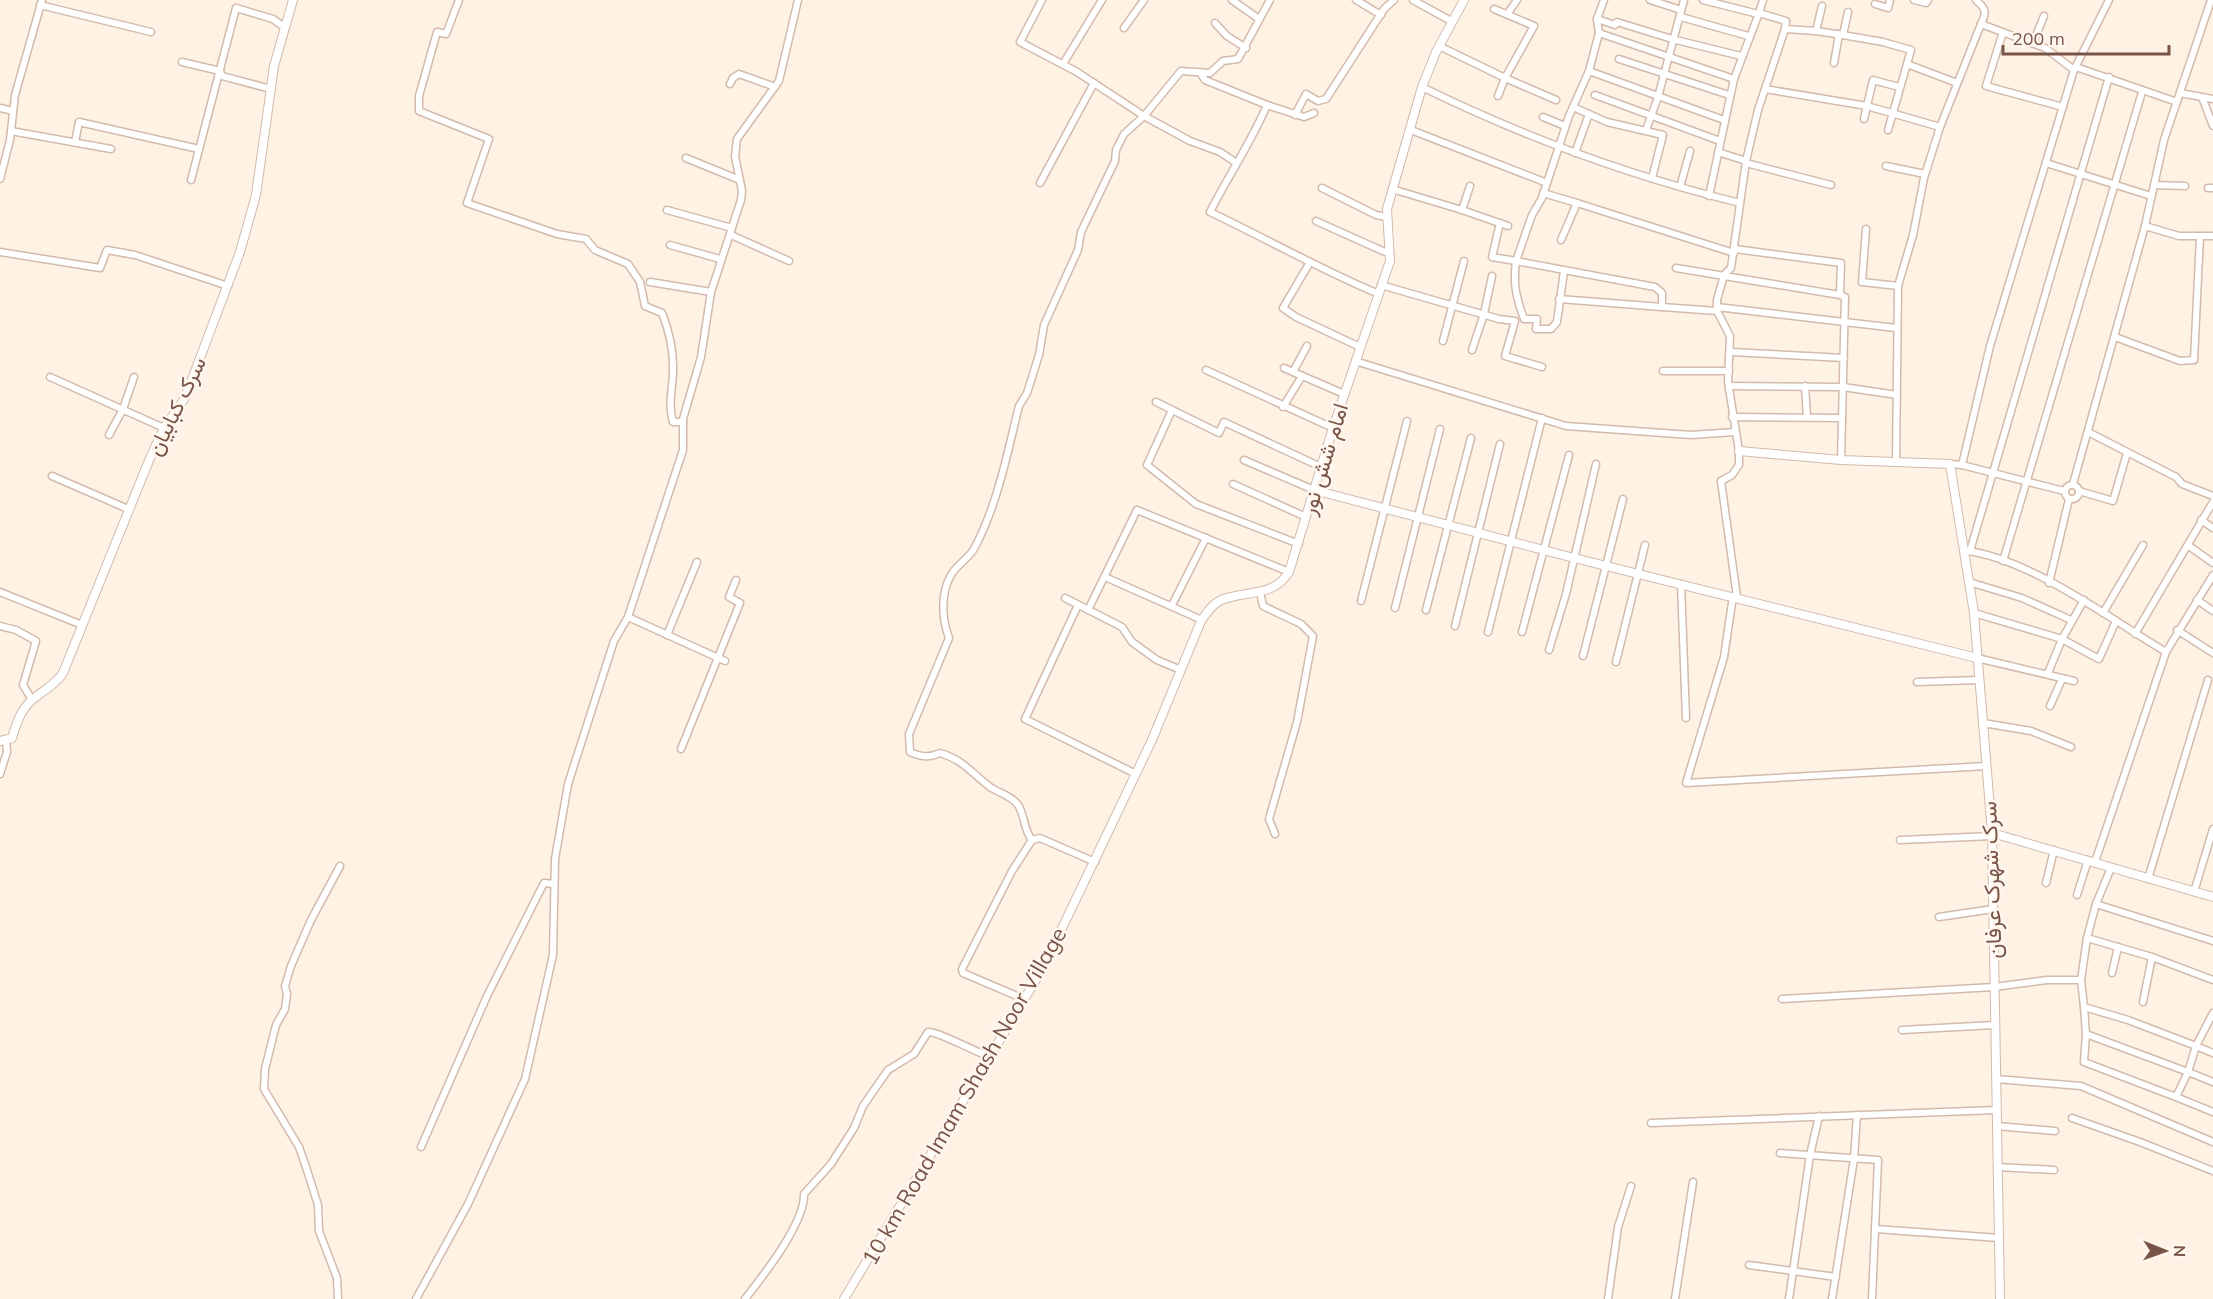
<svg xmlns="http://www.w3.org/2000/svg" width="2213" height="1299" font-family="Mulish,Vazirmatn,sans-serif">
	<rect width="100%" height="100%" fill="#fef2e5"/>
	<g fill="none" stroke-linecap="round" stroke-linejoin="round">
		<defs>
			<g id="minor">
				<path d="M459,0l-13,34 -9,-2 -18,64v15l70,28 -22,64 90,31 29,5 9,11 33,14 12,18 5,24 17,7c8,20 12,39 11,61 -1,16 -5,32 0,48h10"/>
				<polyline points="1042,0 1020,42 1077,72 1144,116 1190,141 1220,152 1235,162"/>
				<polyline points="1232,0 1259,19"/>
				<polyline points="1356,0 1381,15"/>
				<polyline points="1413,0 1451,21"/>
				<polyline points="1650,0 1681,10"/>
				<polyline points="1703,0 1758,14"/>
				<polyline points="1914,0 1926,3 1928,0"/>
				<path d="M1976,0c10,9 11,12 5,24l64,24 29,22 35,-70"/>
				<polyline points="1875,4 1888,8 1890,0"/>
				<polyline points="40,5 151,32"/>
				<polyline points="1494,9 1534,26 1505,78 1556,100"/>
				<polyline points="1508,13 1517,0"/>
				<polyline points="1681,17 1748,36"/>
				<polyline points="1597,19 1604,0"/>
				<polyline points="1215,23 1227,36 1246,48"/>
				<polyline points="1124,28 1144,0"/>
				<polyline points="1785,29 1816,31 1822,6"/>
				<polyline points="1816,31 1843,35 1848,12"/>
				<polyline points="2003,32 1986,86 2063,107"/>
				<polyline points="1599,33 1734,79"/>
				<polyline points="1843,35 1883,42 1911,50 1888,130"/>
				<polyline points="2033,43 2044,16"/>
				<polyline points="1439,46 1505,78 1498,96"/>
				<polyline points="1619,59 1729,95"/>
				<polyline points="182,62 220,71 222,76 271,89"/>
				<polyline points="1834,63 1839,34"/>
				<polyline points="1063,64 1102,0"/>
				<polyline points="1907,64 1957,83"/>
				<polyline points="2076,67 2177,102"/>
				<polyline points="1589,71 1724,120"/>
				<polyline points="1201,74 1205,80 1267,105"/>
				<polyline points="730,84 733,78 739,74 775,87"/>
				<path d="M1422,87c102,50 208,89 318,116"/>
				<polyline points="1765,89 1867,106 1940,127"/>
				<polyline points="2180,93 2213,99"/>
				<polyline points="1595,95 1720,141"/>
				<polyline points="2202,97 2213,126"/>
				<polyline points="1573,107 1607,122 1663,135 1652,178"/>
				<polyline points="0,108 13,111"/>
				<path d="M1314,113l-10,4 -37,-12c-16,38 -39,71 -57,107 57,27 111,58 169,82"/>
				<polyline points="1295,115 1306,94 1318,101 1326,99 1384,9 1394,0"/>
				<polyline points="1543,117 1565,126"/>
				<polyline points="1864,119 1873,80 1899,87"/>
				<polyline points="1411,130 1547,183"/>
				<polyline points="1646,130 1658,97 1684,0"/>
				<polyline points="11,131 111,149"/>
				<polyline points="75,142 79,122 199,149"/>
				<polyline points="1718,152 1746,161"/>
				<polyline points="1575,153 1589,114"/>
				<polyline points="686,158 740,180"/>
				<polyline points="1746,163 1831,185"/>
				<polyline points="2046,163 2151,196"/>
				<polyline points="1886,166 1925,174"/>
				<polyline points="0,179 10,140 15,95 42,0"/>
				<polyline points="191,180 236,8 273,19 284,27"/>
				<polyline points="1040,183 1094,83"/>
				<polyline points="2154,185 2185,186"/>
				<polyline points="1680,187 1690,151"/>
				<polyline points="1322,188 1376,215 1387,217"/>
				<polyline points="2208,188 2213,188"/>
				<polyline points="1392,189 1462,210 1470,186"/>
				<polyline points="1543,193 1577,203 1561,240"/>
				<polyline points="1709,196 1734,79 1759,13"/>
				<polyline points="1577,203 1734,253"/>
				<polyline points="667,210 732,228"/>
				<polyline points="1462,210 1508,226"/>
				<polyline points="1316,221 1385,252 1390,252"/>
				<polyline points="1500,223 1492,257 1516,261 1532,215 1542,198 1569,116 1589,71 1599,33 1597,19 1615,25 1617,22 1672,39 1741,56"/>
				<polyline points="2145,226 2179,236 2213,236"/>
				<polyline points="1866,229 1862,282 1898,286"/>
				<polyline points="731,235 789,261"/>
				<polyline points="670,245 720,259"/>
				<polyline points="1735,249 1841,263 1840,295 1845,297 1841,460"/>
				<polyline points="0,252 100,268 107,250 135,255 228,286"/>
				<polyline points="1310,262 1283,308 1296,317 1360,347"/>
				<polyline points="1676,268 1840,295"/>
				<path d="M1564,271l-7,51 -6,7h-15l1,-10h-13c-8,-22 -11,-35 -8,-58l139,26 7,6v14l55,4"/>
				<polyline points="650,282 711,292"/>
				<polyline points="1381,285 1499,319 1515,321 1505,356 1542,367"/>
				<polyline points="1559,299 1662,307"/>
				<polyline points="1717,307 1896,328"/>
				<polyline points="2115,337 2180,361 2194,360 2200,236"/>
				<polyline points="1443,341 1464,261"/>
				<polyline points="1472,350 1484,314 1492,276"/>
				<polyline points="1731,352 1844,358"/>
				<polyline points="1355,361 1566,426 1691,435 1735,432"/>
				<polyline points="1284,368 1344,394"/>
				<polyline points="1206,370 1333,428"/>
				<polyline points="1663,371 1729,371"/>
				<polyline points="1293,372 1307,346"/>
				<polyline points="50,377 164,428"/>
				<polyline points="1729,386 1843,387 1897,395"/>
				<polyline points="1805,386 1807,417"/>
				<polyline points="1156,402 1219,433 1224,422 1321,467"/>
				<polyline points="1283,407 1302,376"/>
				<polyline points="1172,410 1147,465 1196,504 1299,544"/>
				<polyline points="1732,417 1842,418"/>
				<polyline points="2088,432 2176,477 2182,484 2213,496"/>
				<polyline points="109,435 123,409 134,377"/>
				<polyline points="1244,460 1314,490"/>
				<polyline points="1896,462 1898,286 1913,235 1924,178 1940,127 1981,24"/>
				<polyline points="1950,464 1962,465 2064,491"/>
				<polyline points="1962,465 1990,346 2074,70"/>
				<polyline points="52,476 128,509"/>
				<polyline points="1233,484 1306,517"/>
				<polyline points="2073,484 2145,226 2164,140 2211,0"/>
				<circle cx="2072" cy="492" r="7"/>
				<polyline points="2079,491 2113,501 2127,453"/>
				<polyline points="2201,520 2213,528"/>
				<polyline points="2189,546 2213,563"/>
				<path d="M1968,551c64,9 142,68 198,101"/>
				<polyline points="1970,551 2109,77"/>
				<polyline points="2003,561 2142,92"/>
				<polyline points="1105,577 1202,620"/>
				<polyline points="1969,582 2022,598 2071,620"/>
				<polyline points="2049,583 2069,499"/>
				<polyline points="1681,584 1686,718"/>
				<polyline points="0,592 82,625"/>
				<polyline points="1260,592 1263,606 1301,624 1313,636 1297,722 1269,819 1275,834"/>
				<polyline points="1733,596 1724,657 1686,783 1986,766"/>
				<polyline points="1737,597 1721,481 1732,475 1739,465 1739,451 1728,382 1730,336 1717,311 1717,300 1724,275 1731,268 1746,161 1758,110 1785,29 1786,21 1759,13 1763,0"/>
				<polyline points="1065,598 1122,627 1132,642 1157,660 1181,670"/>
				<polyline points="2197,600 2213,611"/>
				<polyline points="1361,601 1407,421"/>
				<polyline points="1078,605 1025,719 1136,774"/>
				<polyline points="1172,605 1206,538"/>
				<polyline points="1395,608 1440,429"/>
				<polyline points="1088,610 1137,510 1289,572"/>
				<polyline points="1426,610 1471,438"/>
				<polyline points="1974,613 2062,639 2099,659 2116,621"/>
				<polyline points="2103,613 2143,545"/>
				<polyline points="628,617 725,661"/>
				<polyline points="0,626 16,630 36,641 23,685 32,700"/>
				<polyline points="1455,626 1500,444"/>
				<polyline points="2177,630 2213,653"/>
				<polyline points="1488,632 1542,418"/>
				<polyline points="1522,632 1569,455"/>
				<polyline points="2135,634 2213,502"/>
				<polyline points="667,635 697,562"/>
				<polyline points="1549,650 1566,594 1596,464"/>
				<polyline points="1583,656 1623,499"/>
				<polyline points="1977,658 2074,681"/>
				<polyline points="1616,662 1645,545"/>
				<polyline points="2048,673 2062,639 2084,600"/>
				<polyline points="1917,682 1979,680"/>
				<polyline points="2050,706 2062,679"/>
				<polyline points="1983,723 2031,731 2071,747"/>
				<polyline points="681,749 740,603 729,597 736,580"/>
				<polyline points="0,774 7,752 6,741"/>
				<polyline points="1900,840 1992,836"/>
				<path d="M1095,862l-55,-24 -8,2c-9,-11 -7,-25 -14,-35 -6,-9 -19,-12 -28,-18 -17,-13 -28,-28 -50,-34 -11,5 -19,4 -30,-1l-1,-18 40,-96c-7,-19 -9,-44 2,-63 6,-11 19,-17 24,-28 23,-44 32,-93 44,-141l8,-13 12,-38 5,-30 34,-75 3,-18 34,-71 1,-11 8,-16 20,-18 37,-45 29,2 13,-12 15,-2 32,-59"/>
				<polyline points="2095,862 2166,652 2213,575"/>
				<polyline points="2111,868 2096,904 2087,938 2152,957 2213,980"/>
				<polyline points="2148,879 2208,680"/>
				<polyline points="2046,883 2054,850"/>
				<polyline points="2194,892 2213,829"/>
				<polyline points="2077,895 2088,860"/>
				<polyline points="2096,904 2213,941"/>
				<polyline points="1939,917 1993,909"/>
				<polyline points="2087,938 2081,980 2084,1007 2128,1020 2196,1046 2213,1013"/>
				<polyline points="2112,973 2118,947"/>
				<polyline points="1024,999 963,973 962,969 1012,871 1032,840"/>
				<polyline points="1782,999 1994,987 2047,980 2081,980"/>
				<polyline points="2143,1002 2152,957"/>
				<polyline points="2084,1007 2086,1034 2188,1072 2196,1046 2213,1053"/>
				<polyline points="1902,1030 1994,1025"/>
				<polyline points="2086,1034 2084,1062 2176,1097 2188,1072 2213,1082"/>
				<polyline points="1996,1079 2081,1086 2213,1142"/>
				<polyline points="2176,1097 2213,1112"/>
				<polyline points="2072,1118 2140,1142 2213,1171"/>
				<polyline points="1651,1123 1996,1110"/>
				<polyline points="1997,1126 2055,1131"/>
				<polyline points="421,1147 487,996 544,883 554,884"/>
				<polyline points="1780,1153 1878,1160 1872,1299"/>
				<polyline points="1997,1167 2054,1170"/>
				<polyline points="1876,1229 1999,1238"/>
				<polyline points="1749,1265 1836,1277"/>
				<polyline points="338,1299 337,1278 319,1231 318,1205 306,1167 299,1147 264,1089 265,1069 276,1025 285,1009 287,994 285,986 291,966 311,920 340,866"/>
				<polyline points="416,1299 468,1204 525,1079 553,955 555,859 568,784 614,641 628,617 683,450 683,419 701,357 711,292 741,200 742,191 735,156 737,139 779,81 798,0"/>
				<path d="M745,1299c18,-23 60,-76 59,-105l27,-30 23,-36 9,-22 25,-36 26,-16 14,-22c9,-1 48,20 62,25"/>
				<polyline points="1608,1299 1618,1227 1631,1186"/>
				<polyline points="1675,1299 1693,1182"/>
				<polyline points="1789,1299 1810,1155 1819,1116"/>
				<polyline points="1832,1299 1854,1159 1857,1115"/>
			</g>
			<g id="tertiary">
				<polyline points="1739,451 1841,460 1950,464 1974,613 1992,833 2000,1299"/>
				<polyline points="1314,490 1574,558 1977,658"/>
				<path d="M0,741l12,-3c5,-17 10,-32 25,-42 10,-8 19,-12 26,-23l87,-215 14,-30 21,-30 55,-146 16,-57 18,-129 19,-66"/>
				<polyline points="1992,833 2213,897"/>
				<path d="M844,1299l199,-331 109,-228 49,-119c6,-8 10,-16 20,-21 24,-10 52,-2 68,-28l44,-144 57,-167 -3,-52 35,-122 14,-35 28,-52"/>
			</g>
		</defs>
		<use href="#minor" stroke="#d3baac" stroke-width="9"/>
		<use href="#tertiary" stroke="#d3baac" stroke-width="10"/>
		<use href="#minor" stroke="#fff" stroke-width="6"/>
		<use href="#tertiary" stroke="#fff" stroke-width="8"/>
	</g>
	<g text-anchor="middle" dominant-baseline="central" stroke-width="5" stroke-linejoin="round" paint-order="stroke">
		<g font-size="22" fill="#795548" stroke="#fff6ed">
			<text transform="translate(176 406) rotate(-64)">سرک کبابیان</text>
			<text transform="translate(1324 459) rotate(-73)">امام شش نور</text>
			<text transform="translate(1991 880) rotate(-92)">سرک شهرک عرفان</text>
			<text transform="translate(964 1096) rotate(-60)">10 km Road Imam Shash Noor Village</text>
		</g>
	</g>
	<g transform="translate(2165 1251) rotate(91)" stroke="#fff6ed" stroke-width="4.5" paint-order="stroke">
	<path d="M0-4.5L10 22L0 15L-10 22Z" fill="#795548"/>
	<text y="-9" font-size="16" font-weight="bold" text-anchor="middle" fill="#795548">N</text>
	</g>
	<path d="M2003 45v9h166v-9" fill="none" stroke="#795548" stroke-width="3"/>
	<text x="2012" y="45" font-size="18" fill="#795548" stroke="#fff6ed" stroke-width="4.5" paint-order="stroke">200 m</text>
</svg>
